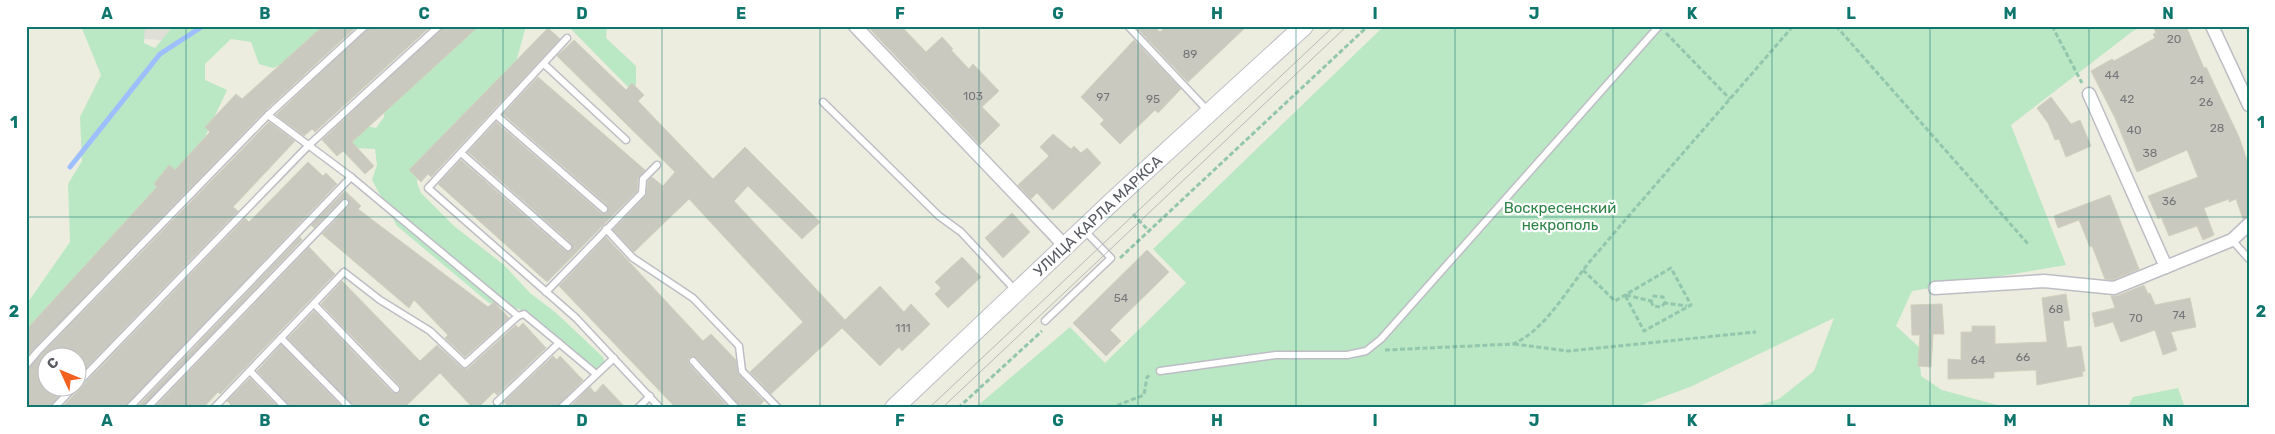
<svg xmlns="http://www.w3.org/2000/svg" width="2275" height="434" font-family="Rubik,sans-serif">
	<rect width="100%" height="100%" fill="#ededdf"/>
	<polygon fill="#e0dfd7" points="109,26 211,26 192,43 113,36"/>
	<g fill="#bae7c4">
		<polygon points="81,26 145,26 144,43 155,48 173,26 339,26 300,57 273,68 259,64 251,42 231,39 205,64 205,80 227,90 204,139 32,326 26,327 26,305 70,242 68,184 82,161 80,117 101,75"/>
		<polygon points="459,26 526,26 515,66 419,171 417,183 421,193 454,226 504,265 530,293 555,312 603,357 607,369 597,370 587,364 519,309 489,303 397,226 372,180 377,165 375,149 356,148 349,141 362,125 376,128 384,117 385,96"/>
		<polygon points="568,26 607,26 606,38 636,66 636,85 629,88"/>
		<polygon points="1384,26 2144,26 2133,31 2011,125 2066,265 1912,291 1896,326 1919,347 1921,376 1942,390 1997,405 2001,408 1751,408 1779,399 1814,371 1834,318 1690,387 1633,408 975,408 1070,327 1105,363 1186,283 1153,249"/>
		<polygon points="2178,388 2185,408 2127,408 2133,397"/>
	</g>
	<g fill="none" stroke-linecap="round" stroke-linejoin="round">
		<polyline stroke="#9dbeff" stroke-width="5" points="70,167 160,54 203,26"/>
	</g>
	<g fill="#cac9bf" stroke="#d2d0bd">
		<polygon points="323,26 357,26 265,111 26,357 26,330 157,187 154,184 169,165 175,170 210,132 205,127 236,94 242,99"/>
		<polygon points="370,26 431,26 315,132 312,129 304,136 276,115"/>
		<polygon points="444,26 479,26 352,142 374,166 365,174 343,151 337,156 322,140"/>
		<polygon points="867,26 901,26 926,52 942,37 953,49 951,50 969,69 973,64 999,91 982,107 1000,125 980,145"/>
		<polygon points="1135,26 1154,26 1160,32 1166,26 1247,26 1188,82"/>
		<polygon points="2153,26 2186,26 2204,68 2206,67 2239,137 2249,166 2249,216 2243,219 2236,199 2229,202 2229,199 2204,208 2214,235 2203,240 2197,226 2169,236 2161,217 2158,219 2148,196 2198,177 2187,150 2137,172 2115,118 2091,71 2112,59 2114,61 2155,38 2153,34 2156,33"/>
		<polygon points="548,28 560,39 431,177 428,174 421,182 409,170"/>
		<polygon points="574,40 626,90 632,83 644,95 638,101 713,179 745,147 820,222 802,239 748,186 734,201 845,320 880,286 904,312 911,304 930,324 902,351 899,347 880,366 842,328 771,394 750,372 803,322 689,199 634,252 613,230 646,196 648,181 652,177 663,186 675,172 557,56"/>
		<polygon points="1134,40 1181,89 1158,113 1155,110 1120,144 1100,124 1104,120 1081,97"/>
		<polygon points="538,77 645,170 638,178 637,191 547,282 438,184 461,160 565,251 571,251 571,243 468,152 496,122 601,213 607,213 607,205 503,114"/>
		<polygon points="2051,97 2071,124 2080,120 2091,146 2066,157 2059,139 2055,140 2048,123 2037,108"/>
		<polygon points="269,122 295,141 233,207 238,211 78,376 78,356 48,356 48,386 68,386 49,408 26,408 26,370"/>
		<polygon points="1053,134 1071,149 1074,146 1081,153 1087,148 1101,163 1053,210 1037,193 1031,199 1018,185 1049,156 1040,147"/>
		<polygon points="308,162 323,176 326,173 337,184 124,408 61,408 245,218 249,222"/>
		<polygon points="345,191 361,206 358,209 488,307 494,302 509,318 465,357 445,338 448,335 414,300 409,308 322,234 349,206 348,199 342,199 314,228 311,225"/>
		<polygon points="2110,195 2139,269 2113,280 2105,279 2092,246 2090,247 2079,220 2058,228 2054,216"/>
		<polygon points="1012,213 1030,232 1003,258 985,238"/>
		<polygon points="300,237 302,240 142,408 136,408"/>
		<polygon points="606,237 703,341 711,334 736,360 738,374 764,401 757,408 741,408 697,358 692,356 688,359 689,364 729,408 676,408 559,286"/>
		<polygon points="309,247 335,274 220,394 218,392 203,408 154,408"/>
		<polygon points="1147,250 1169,272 1110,330 1121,341 1106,356 1073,323"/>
		<polygon points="962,257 981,277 948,308 935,294 941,288 935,282"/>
		<polygon points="342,281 420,361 437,345 462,368 467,369 516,325 518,328 523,323 546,348 497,395 494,392 478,408 473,408 440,373 404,408 355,408 288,338 314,311 392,392 400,392 400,386 321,304"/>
		<polygon points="2144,285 2148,294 2150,293 2155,305 2190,298 2196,327 2171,332 2177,350 2163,355 2155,330 2121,342 2113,322 2095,327 2092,313 2115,308 2111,296 2117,296"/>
		<polygon points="2066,294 2070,320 2063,321 2067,348 2081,346 2085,371 2082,372 2083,376 2037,385 2036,370 1994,372 1994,378 1948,379 1948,359 1961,360 1961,332 1972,332 1972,326 1995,326 1995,344 2047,342 2042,298"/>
		<polygon points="1942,304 1944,334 1933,334 1931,367 1918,366 1920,335 1912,335 1911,305"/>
		<polygon points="281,345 343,408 291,408 257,371"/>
		<polygon points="553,356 557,360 560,356 583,380 556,408 509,408 504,402"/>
		<polygon points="250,378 279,408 234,408 227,401"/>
		<polygon points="603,384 626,408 569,408 590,387 595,393"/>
	</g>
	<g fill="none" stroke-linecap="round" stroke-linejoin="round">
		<defs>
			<g id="service">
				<polyline points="1128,26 1209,112"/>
				<polyline points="567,38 428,188 576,318 660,408"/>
				<polyline points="544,64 626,140"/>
				<polyline points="823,102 939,216 961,232 1016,291"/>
				<polyline points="496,115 604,209"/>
				<polyline points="461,153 568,247"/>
				<polyline points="606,229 633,258 693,298 739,346 742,371 778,408"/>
				<polyline points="2232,240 2249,259"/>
				<polyline points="546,292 642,193 643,179 657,165"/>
				<polyline points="314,304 396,389"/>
				<polyline points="518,316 524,314 559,343"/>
				<polyline points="1045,321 1111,258 1084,230"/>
				<polyline points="281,338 350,408"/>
				<polyline points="693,361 736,408"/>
				<polyline points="26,365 38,351 268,115 365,26"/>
				<polyline points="250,371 286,408"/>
				<polyline points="1160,371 1276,355 1347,355 1366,351 1381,339 1659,26"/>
				<polyline points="78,383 309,145 439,26"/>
				<polyline points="497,402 559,343 596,374"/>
				<polyline points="54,408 75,386"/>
				<polyline points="129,408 351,177"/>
				<polyline points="147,408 345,203"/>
				<polyline points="214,408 344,272 380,300 430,331 465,364 518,316 351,177 268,115"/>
				<polyline points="561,408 614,358"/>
				<polyline points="638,408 650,396"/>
			</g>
			<g id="minor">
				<polyline points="855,26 1065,246"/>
				<polyline points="2212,26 2249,105"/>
				<polyline points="2089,94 2166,267"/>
				<polyline points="1935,288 2044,281 2114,288 2232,240 2249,224"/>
			</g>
			<polyline id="secondary" points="894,408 1117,197 1304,26"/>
		</defs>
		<use href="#service" stroke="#bdbdc5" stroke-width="9"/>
		<use href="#minor" stroke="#bdbdc5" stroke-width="15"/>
		<use href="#secondary" stroke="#bcbec7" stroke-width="20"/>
		<g stroke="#92c7ae" stroke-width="3" stroke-dasharray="5 2.5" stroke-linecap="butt">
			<polyline points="1836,26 2029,245"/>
			<polyline points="2052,26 2082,83"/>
			<polyline points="1666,33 1730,99"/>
			<polyline points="1133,214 1149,231"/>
			<polyline points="1120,258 1368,26"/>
			<polyline points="1583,270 1615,301 1671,268 1691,305 1644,331 1625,295"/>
			<polyline points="1626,295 1651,301 1654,296 1663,297 1665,303 1687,306"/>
			<polyline points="1651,301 1653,306 1661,307 1665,303"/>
			<polyline points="1514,344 1568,351 1756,332"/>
			<path d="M1385,350l128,-6c33,-14 56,-58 79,-85 66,-78 134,-155 201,-233"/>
			<polyline points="958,408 1042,331"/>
			<polyline points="1110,408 1144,395 1147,377 1151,375"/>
		</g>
		<use href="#service" stroke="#fff" stroke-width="6"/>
		<use href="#minor" stroke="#fff" stroke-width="12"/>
		<use href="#secondary" stroke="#fff" stroke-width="18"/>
		<g stroke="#b8b8b9" stroke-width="1">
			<polyline points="929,408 1334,26"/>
			<polyline points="942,408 1347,26"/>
		</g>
	</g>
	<path fill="none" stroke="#0f766e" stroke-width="1" stroke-opacity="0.55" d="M186,26v382M345,26v382M503,26v382M662,26v382M820,26v382M979,26v382M1138,26v382M1296,26v382M1455,26v382M1613,26v382M1772,26v382M1930,26v382M2089,26v382M26,217h2223"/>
	<g text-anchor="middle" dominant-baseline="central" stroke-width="4.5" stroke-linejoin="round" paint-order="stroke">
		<g font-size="12" fill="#747679">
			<text x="2174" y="39">20</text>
			<text x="1190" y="54">89</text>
			<text x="2112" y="75">44</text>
			<text x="2197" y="80">24</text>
			<text x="973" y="96">103</text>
			<text x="1103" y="97">97</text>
			<text x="1153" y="99">95</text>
			<text x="2127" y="99">42</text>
			<text x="2206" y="102">26</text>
			<text x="2217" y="128">28</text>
			<text x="2134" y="130">40</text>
			<text x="2150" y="153">38</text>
			<text x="2169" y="201">36</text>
			<text x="1121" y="298">54</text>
			<text x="2056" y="309">68</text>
			<text x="2179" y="315">74</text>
			<text x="2136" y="318">70</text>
			<text x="903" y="328">111</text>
			<text x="2023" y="357">66</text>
			<text x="1978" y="360">64</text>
		</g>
		<g font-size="15" fill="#2e8346" stroke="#fff">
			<text x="1560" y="208">Воскресенский<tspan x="1560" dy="17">некрополь</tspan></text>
		</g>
		<g font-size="15" fill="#585a62" stroke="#fff">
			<text transform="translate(1098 216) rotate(-43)">УЛИЦА КАРЛА МАРКСА</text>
		</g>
	</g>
	<rect width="2275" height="434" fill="none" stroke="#ffffff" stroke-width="55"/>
	<g transform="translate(62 372) rotate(314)"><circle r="24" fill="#ffffff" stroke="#bcbdc0"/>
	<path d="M0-4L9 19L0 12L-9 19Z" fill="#f3601f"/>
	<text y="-8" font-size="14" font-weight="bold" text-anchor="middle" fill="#585a62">С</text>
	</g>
	<rect x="28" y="28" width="2220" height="378" fill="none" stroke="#0f766e" stroke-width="2"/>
	<g font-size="16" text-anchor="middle" font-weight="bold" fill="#0f766e">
		<text x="107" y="19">A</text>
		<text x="265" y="19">B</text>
		<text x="424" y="19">C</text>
		<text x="582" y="19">D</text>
		<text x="741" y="19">E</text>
		<text x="900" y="19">F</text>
		<text x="1058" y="19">G</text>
		<text x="1217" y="19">H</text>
		<text x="1375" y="19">I</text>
		<text x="1534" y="19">J</text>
		<text x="1692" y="19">K</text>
		<text x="1851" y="19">L</text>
		<text x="2010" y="19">M</text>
		<text x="2168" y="19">N</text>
		<text x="14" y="128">1</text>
		<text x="2261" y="128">1</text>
		<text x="14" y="317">2</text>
		<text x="2261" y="317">2</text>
		<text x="107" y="426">A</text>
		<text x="265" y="426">B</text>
		<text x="424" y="426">C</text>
		<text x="582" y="426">D</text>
		<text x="741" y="426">E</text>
		<text x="900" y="426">F</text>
		<text x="1058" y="426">G</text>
		<text x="1217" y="426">H</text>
		<text x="1375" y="426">I</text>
		<text x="1534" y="426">J</text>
		<text x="1692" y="426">K</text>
		<text x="1851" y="426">L</text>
		<text x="2010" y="426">M</text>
		<text x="2168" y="426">N</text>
	</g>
</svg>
